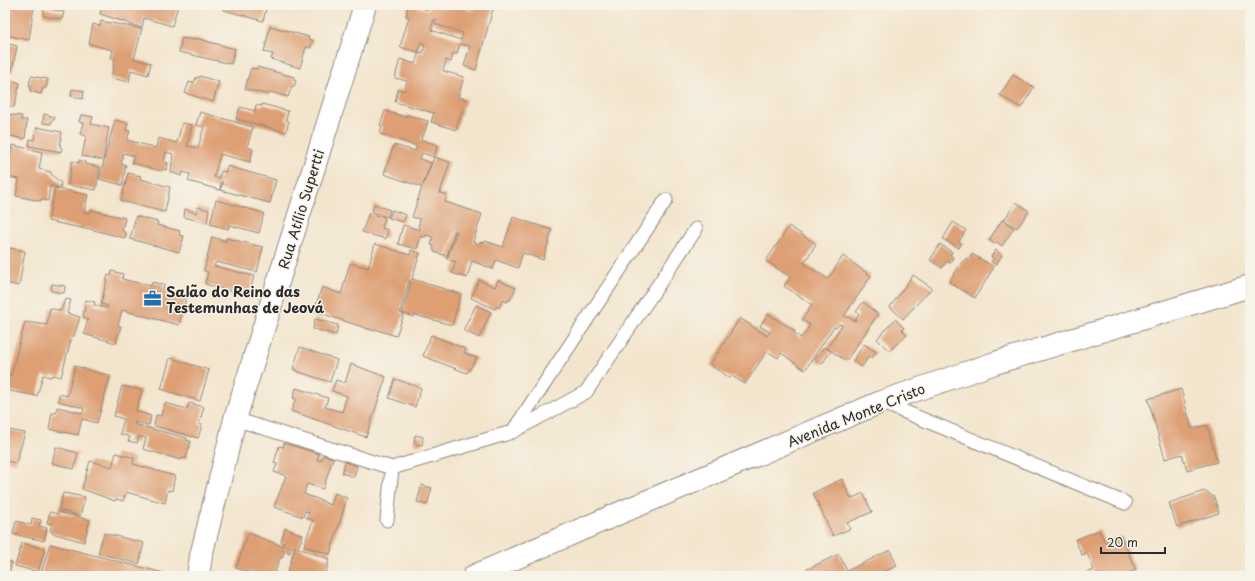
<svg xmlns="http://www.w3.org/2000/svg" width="1255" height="581" font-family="'Playpen Sans',sans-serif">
	<rect width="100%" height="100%" fill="#f7f3e8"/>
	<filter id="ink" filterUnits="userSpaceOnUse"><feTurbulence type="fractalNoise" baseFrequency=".025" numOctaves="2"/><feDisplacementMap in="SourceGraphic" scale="8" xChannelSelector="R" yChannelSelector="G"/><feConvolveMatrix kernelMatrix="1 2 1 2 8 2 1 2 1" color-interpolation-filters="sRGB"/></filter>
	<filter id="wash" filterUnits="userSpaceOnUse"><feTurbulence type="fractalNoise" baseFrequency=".012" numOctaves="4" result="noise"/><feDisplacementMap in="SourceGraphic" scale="16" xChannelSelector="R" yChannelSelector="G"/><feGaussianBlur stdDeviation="0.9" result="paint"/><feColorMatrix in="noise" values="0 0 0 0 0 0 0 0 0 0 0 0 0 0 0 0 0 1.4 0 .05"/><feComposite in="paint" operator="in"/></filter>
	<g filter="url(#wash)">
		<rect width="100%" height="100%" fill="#f3e5cd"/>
		<g id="blocks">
			<g fill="#dd9f73" fill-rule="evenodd">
				<polygon points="5,5 17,5 24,7 24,5 34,6 29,40 5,35"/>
				<polygon points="102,5 135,5 134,8 135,9 136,7 140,8 141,5 178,5 172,26 144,18 142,28 128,24 128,23 100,14"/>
				<polygon points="226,5 267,5 263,21 224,10"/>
				<path d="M411,5l17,5 2,-5h26l11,3 -1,1 7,2 2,-6h19l-18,65 -12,-4 6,-20 -10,-2 -3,10 -4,-1 -2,9 -5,-2 -3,11 21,6 -6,20 8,2 -10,31 -25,-8 3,-9 -39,-11 3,-13 6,2 3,-10 -12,-3 5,-19 15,5 4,-12 4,1 2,-9 -4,-2 -3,10 -18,-5 9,-30 -3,-1 2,-10 3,1zM434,19l2,1 -1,4 28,9 -2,7 -30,-10z"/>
				<polygon points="44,8 64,12 62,19 43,16"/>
				<polygon points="101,21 142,29 134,59 151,63 148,75 131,70 129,82 111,78 115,58 111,58 113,50 89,44 93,24 100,26"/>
				<polygon points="270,26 309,37 308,39 313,40 310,48 306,47 300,68 271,59 273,54 264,52"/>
				<polygon points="182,38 194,40 195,38 235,49 231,64 179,52"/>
				<polygon points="5,43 17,46 12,72 5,70"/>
				<polygon points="257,67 294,77 294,80 296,81 294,87 292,86 288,97 270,92 269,95 245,89 251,68 257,69"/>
				<polygon points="1013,75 1034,87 1021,108 1000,95"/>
				<polygon points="31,76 48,79 46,88 43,88 41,94 30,91 31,86 29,86"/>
				<polygon points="200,76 219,82 213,102 185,93 189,82 194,83 196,77 199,78"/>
				<polygon points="5,78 20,83 14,107 5,106"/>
				<polygon points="72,89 84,91 83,99 71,96"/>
				<polygon points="262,104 288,111 286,120 289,121 286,132 236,119 240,107 255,111 256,105 262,106"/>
				<polygon points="385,111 406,117 407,115 428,121 423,137 422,136 421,140 438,145 434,157 422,153 420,159 431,163 423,185 434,157 450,162 440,193 447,195 445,202 482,214 473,242 479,244 480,242 484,243 485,241 503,247 513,217 552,230 543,260 523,253 518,268 496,260 493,269 472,261 467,278 452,273 456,262 447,259 457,231 455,231 447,256 434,252 435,250 433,250 434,246 431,245 433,237 426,235 425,237 421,236 417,249 398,244 403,225 420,230 421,228 418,227 420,219 412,217 422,187 384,174 394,145 415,151 417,146 380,134 382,126 380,125"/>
				<polygon points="200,112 253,127 247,147 253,149 250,162 220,154 214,177 219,179 221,171 226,172 227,166 276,180 270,203 220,190 223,183 221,182 220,190 188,181 190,174 183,172 181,176 171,172 173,154 166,152 164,162 168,163 166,170 162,169 161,171 132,163 134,156 124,153 121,164 126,165 122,185 99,179 115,120 128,123 126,130 130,131 127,140 156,148 158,138 177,143 182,123 192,125 187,146 198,148 204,127 196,125"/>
				<polygon points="5,114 22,116 21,120 27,120 25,139 5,135"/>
				<polygon points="44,114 55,117 54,120 52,120 51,124 43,123"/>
				<polygon points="81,115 93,117 91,124 109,128 103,160 82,156 86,136 80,134 83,123 79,122"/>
				<polygon points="37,127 62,132 60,147 62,148 61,152 29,146 30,139 34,140"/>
				<polygon points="12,145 42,152 39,169 51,172 51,174 61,183 60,188 50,186 48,201 41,199 41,201 16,196 19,179 7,177"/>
				<polygon points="79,160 85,162 85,164 100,167 96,190 68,185 72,161 79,163"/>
				<polygon points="128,173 141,176 140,179 170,187 165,212 121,201"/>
				<polygon points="55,188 88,195 84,212 90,213 91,210 125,218 122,231 126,233 125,238 86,228 86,229 48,221"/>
				<polygon points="216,200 264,213 259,233 229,225 228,229 210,224"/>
				<polygon points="1016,202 1029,211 1017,228 1004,220"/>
				<polygon points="374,204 390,210 388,217 381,215 381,216 385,218 382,228 388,230 386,239 362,232 369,213 378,216 379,214 372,212"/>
				<polygon points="198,207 209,210 207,223 184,217 185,209 196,213"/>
				<polygon points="392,210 406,215 403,222 389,218"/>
				<polygon points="136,216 158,222 157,225 180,231 179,235 184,236 179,252 130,239"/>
				<polygon points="1002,220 1014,228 1002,246 997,242 995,244 989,240"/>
				<polygon points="953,222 966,230 959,242 962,243 959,248 943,239"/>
				<polygon points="789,226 816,244 804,263 828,279 843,256 871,276 844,316 847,318 848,317 855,321 859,314 856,312 863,302 878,314 846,361 827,348 842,325 839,324 836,328 834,327 805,370 781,353 778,358 767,351 745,384 732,376 730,378 710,365 740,318 767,336 770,332 760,326 768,314 795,331 794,333 801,338 810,325 802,320 812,305 784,286 790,277 766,261"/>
				<polygon points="212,237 226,241 226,238 263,247 257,272 216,262 214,266 254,276 249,296 205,284 208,272 204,271"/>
				<polygon points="375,244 410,255 411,250 420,253 412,279 461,294 452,325 415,315 414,317 402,313 411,282 409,281 400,313 404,314 396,336 375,329 375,331 314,311 322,287 341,294 350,263 368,268"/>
				<polygon points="940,244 952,252 950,255 953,257 950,263 947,261 942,268 930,260"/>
				<polygon points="5,247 25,251 19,286 5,283"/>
				<polygon points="996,250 1002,255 996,265 991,262 994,258 991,257"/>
				<polygon points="972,254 994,267 975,298 949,282 962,262 967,258 969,259"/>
				<polygon points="112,271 123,274 122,279 151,286 152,282 164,285 163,289 187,295 179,325 122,310 118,326 121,326 116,343 84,334 88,319 83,317 86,300 95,302 94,305 107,308 108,306 101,304 108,275 111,276"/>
				<polygon points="913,275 932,288 903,319 890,307"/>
				<polygon points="479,280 495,287 498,280 516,288 510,300 509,299 507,302 503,300 499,308 497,306 495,309 471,298"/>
				<polygon points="52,284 65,286 64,293 51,291"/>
				<polygon points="65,299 71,300 67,313 80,317 74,336 72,336 61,377 52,375 51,377 43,375 37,396 5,390 9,375 11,375 25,322 47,325 50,308 61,311"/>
				<polygon points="476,305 491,312 479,338 463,330"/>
				<polygon points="315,319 338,325 336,335 313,329"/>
				<polygon points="895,319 904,328 902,330 907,335 889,351 877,339"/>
				<polygon points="431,335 466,349 464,353 477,358 467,373 423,356"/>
				<polygon points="864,344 876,352 872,358 869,356 862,367 853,361"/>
				<polygon points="300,347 337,360 330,382 296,371 296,370 293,369"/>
				<polygon points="824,347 831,351 822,364 815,359"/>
				<polygon points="170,358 209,370 200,401 161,389"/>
				<polygon points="351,364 386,377 366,437 291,411 296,399 293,398 296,388 328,398 325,407 342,412 347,396 332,391 336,380 345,383"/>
				<polygon points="75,366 110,376 97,423 82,419 78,435 49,429 52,413 56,413 57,407 83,413 84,408 58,401 60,394 67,396"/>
				<polygon points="395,379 421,388 415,407 389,398"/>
				<polygon points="122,386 142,390 136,411 151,416 149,425 135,422 134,424 187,438 186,440 191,441 186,459 182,458 181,460 143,449 146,438 139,436 137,443 128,441 130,437 120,434 124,419 114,416"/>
				<polygon points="1181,389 1192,429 1207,425 1217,462 1187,470 1182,454 1165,459 1148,399"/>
				<polygon points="165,403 187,409 189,403 204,407 199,424 202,425 198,438 154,426 156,415 161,416"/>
				<polygon points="8,430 25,433 16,463 5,461 5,436 7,436"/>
				<polygon points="415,435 423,437 422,445 414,444"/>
				<polygon points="284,443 319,454 317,460 321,461 324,455 333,458 323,489 307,484 304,494 325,502 325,503 331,505 335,493 347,498 330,554 304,546 313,520 306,518 309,512 305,511 303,517 274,507 286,476 274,472 277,464 274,463 279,446 283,447"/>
				<polygon points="56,447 78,453 74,469 52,463"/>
				<polygon points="116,453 134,458 133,464 175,476 172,491 168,490 165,503 126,492 123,501 116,499 115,501 82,489 90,461 112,467"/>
				<polygon points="345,462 357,466 354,477 342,473"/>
				<polygon points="842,479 851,499 863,493 872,512 847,523 850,529 833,536 813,493"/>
				<polygon points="422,485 432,488 427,505 417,502"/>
				<polygon points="1204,491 1214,497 1219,513 1177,527 1169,503"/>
				<polygon points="63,493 85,497 80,516 59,510"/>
				<polygon points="50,512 58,514 58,512 90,520 84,542 52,533 53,532 50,531 52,524 47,523"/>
				<polygon points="32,518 41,520 39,526 47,528 44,541 13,534 16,521 31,525"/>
				<polygon points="285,528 303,535 298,548 329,559 325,576 292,576 287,574 295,547 292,546 290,553 282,550 284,552 282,558 280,558 274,575 272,576 259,576 236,568 248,533 282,546 284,543 281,542"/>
				<polygon points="1099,530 1105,543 1121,536 1136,570 1122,576 1088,576 1086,573 1094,570 1087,553 1082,555 1075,540"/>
				<polygon points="104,533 144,543 139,564 98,553"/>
				<polygon points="22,543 45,549 38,572 15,566"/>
				<polygon points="50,544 172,575 172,576 40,576"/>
				<polygon points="890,550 897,566 874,576 798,576 797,574 839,554 847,571"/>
				<polygon points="6,561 12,562 9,574 5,573"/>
			</g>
		</g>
	</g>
	<g filter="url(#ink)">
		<use href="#blocks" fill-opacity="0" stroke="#8f887c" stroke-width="1"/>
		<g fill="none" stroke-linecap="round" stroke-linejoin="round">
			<defs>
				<g id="lane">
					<polyline points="881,402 1125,503"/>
					<polyline points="235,419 392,468 512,432 586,392 696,229"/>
					<polyline points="513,431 666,200"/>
					<polyline points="387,520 392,468"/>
				</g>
				<g id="secondary">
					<polyline points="198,576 201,556 235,419 365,5"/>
					<polyline points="474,576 608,518 881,402 995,363 1250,286"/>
				</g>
			</defs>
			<use href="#lane" stroke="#8f887c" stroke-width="15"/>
			<use href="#secondary" stroke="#8f887c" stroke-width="24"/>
			<use href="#lane" stroke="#fff" stroke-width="13"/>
			<use href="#secondary" stroke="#fff" stroke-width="22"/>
		</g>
	</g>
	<defs>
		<symbol id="office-bare" viewBox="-9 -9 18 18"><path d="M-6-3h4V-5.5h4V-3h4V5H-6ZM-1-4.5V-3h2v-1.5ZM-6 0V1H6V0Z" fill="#1f6fb2" stroke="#f7f3e8" stroke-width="2.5" paint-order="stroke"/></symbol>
	</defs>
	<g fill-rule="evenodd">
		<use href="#office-bare" x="140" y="286" width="25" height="25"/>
	</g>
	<g text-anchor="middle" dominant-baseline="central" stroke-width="3" stroke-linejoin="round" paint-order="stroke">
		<g font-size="14" fill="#2b2b2b" stroke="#f7f3e8">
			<text transform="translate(301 209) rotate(-73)">Rua Atílio Supertti</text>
			<text transform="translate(856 415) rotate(-22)">Avenida Monte Cristo</text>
		</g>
		<g font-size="14" font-weight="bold" fill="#2b2b2b" stroke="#f7f3e8" text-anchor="start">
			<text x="166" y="291">Salão do Reino das<tspan x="166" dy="16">Testemunhas de Jeová</tspan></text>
		</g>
	</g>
	<rect width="1255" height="581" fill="none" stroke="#f7f3e8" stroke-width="20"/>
	<path d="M1101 547v6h64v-6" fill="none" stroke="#2b2b2b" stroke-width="2"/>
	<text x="1107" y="547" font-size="12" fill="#2b2b2b" stroke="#f7f3e8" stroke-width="3" paint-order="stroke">20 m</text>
</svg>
